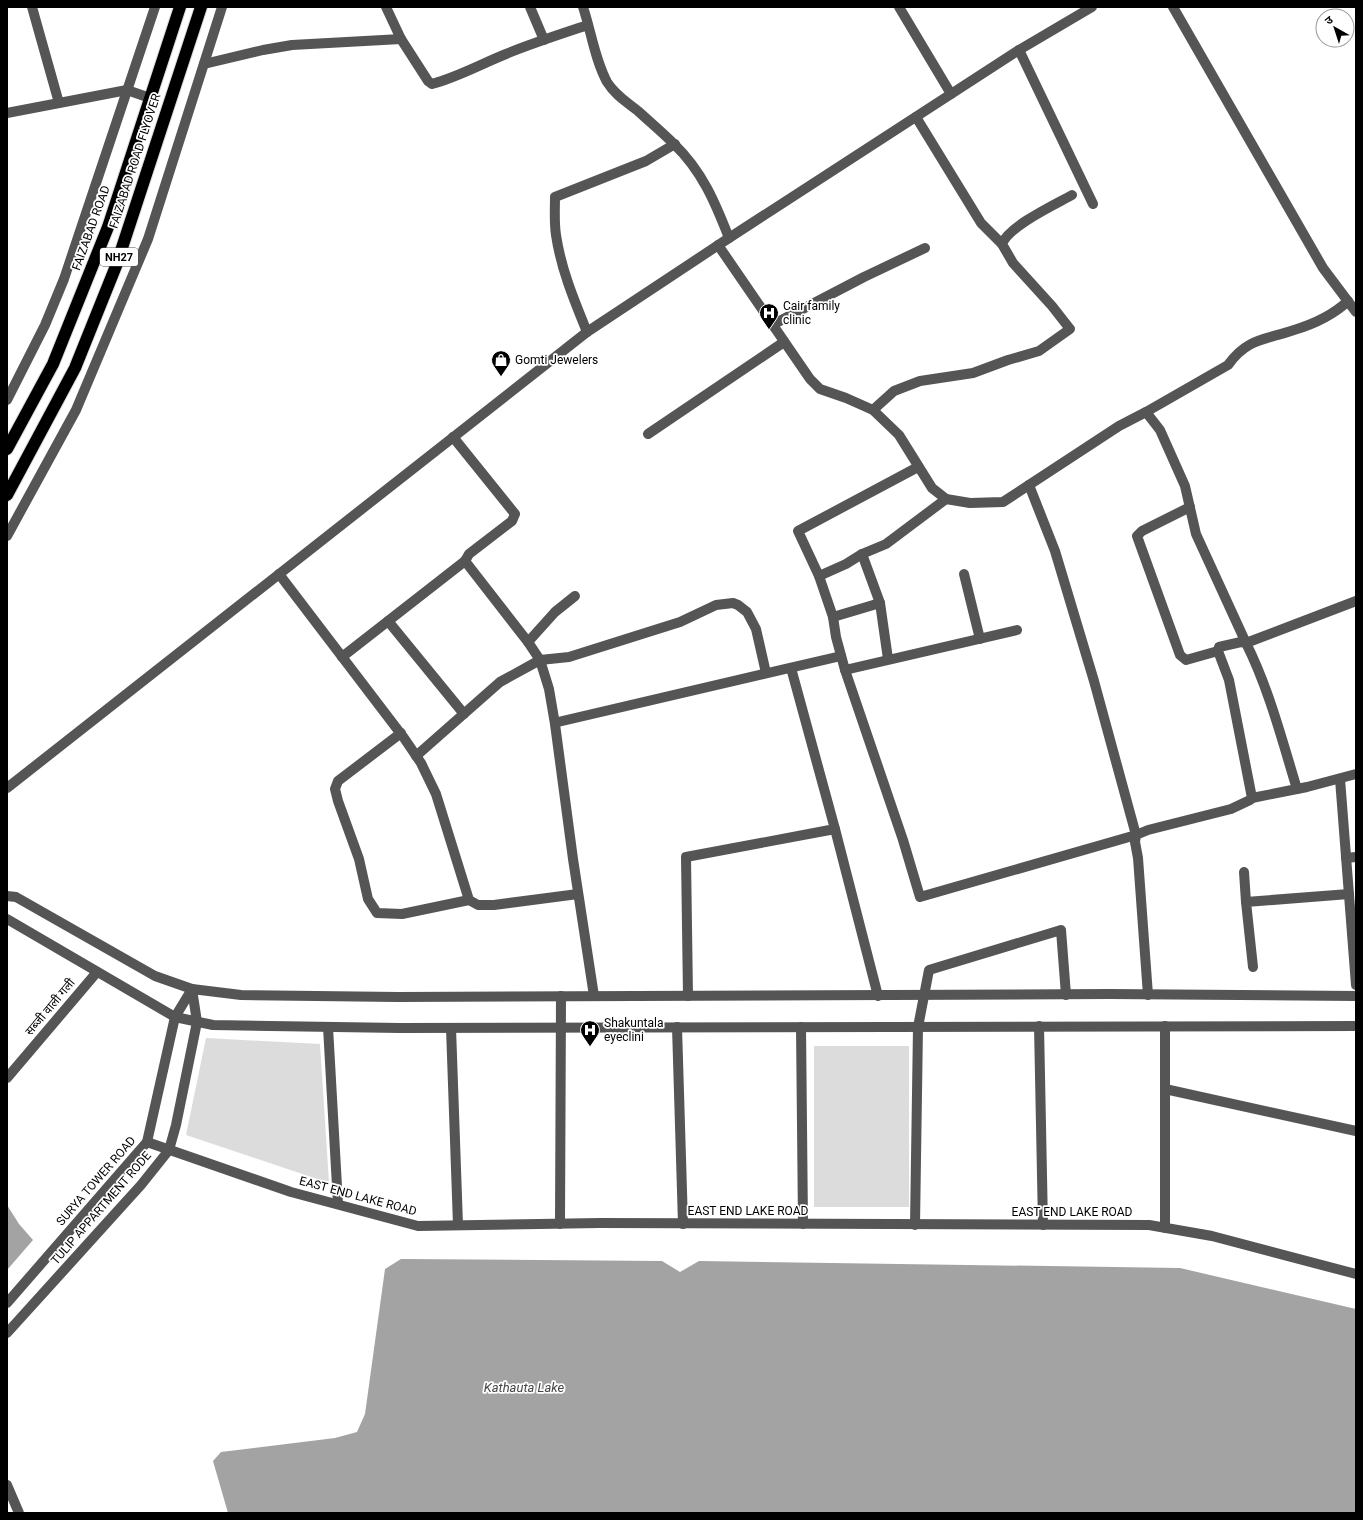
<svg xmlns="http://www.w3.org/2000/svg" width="1363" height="1520" font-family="Roboto,'Noto Sans Devanagari',sans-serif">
	<rect width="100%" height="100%" fill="#fff"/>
	<g fill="#dcdcdc">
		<polygon points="206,1038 320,1044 329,1183 186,1135"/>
		<rect x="814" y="1046" width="95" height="161"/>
	</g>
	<g fill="#a3a3a3">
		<polygon points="7,1205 19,1224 33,1240 7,1270"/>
		<polygon points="401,1259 662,1261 680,1272 699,1261 1180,1268 1356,1309 1356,1513 228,1513 213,1461 221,1452 335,1438 357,1432 365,1414 385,1269"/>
	</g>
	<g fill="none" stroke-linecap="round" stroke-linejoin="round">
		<defs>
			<g id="highway">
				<polyline points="7,449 53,364 108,227 180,7"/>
				<polyline points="7,495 75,368 116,266 201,7"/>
			</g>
		</defs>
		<use href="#highway" stroke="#dbdbdb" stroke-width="14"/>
		<g stroke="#555" stroke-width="10">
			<polyline points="32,7 59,103"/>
			<polyline points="530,7 544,40"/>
			<path d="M583,7c8,24 12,53 24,75 8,13 20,20 31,29 12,11 25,22 36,33 28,27 41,58 55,94"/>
			<polyline points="899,7 951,94"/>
			<polyline points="1173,7 1323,268 1356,312"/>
			<path d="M401,39l27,42 4,3c26,-7 49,-20 74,-30 27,-11 55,-20 82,-29"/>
			<polyline points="1019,50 1093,204"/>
			<polyline points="204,64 263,50 292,45 401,39 386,7"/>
			<polyline points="7,113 127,90 150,98"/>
			<polyline points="916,117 981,223 1002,244"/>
			<polyline points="718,245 810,379 820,389 846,398 873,410 899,435 932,488 946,499 970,503 1003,502 1119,426 1146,412"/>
			<polyline points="772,325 864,277 925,248"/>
			<path d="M587,332c-13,-32 -26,-63 -31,-97 -2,-13 -1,-25 -1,-38l91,-36 29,-17"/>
			<polyline points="7,400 45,325 64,279 155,7"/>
			<path d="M873,410l21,-19 26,-10 53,-8 35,-13 31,-9 31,-22 -18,-23 -39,-43 -11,-19c7,-18 52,-39 70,-49"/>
			<polyline points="648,434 784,342"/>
			<polyline points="453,437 515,514 512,521 469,554 465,561 528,642 540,660 549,689 555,724"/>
			<polyline points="918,467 798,531 819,576 833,617 836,637 845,670 1017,630"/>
			<polyline points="1190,507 1142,531 1137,536 1180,655 1186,660 1218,651"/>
			<polyline points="7,536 76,410 148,239 222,7"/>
			<polyline points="862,554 880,603 888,659"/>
			<polyline points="279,574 404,738 421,763 436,794 469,900 478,905 494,905 578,894"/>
			<polyline points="964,574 980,639"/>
			<polyline points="819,576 846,564 862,554 886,544 946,499"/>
			<polyline points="833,617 880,603"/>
			<polyline points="388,621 464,714"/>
			<polyline points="528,642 555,612 575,596"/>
			<polyline points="342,657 465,561"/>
			<polyline points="845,670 903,840 920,897 1136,835 1094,681 1055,551 1029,485"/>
			<polyline points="401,733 338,781 335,789 338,801 359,859 368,899 377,913 402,914 469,900"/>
			<polyline points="416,756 500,682 540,660 569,657 680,622 716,605 733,603 738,605 747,612 756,629 766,673"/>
			<polyline points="1340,779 1356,985"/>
			<polyline points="7,788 587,332 729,238 1019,50 1092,7"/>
			<path d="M1297,789c-15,-49 -28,-100 -51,-146l110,-42"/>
			<polyline points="1252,798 1307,787 1356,774"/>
			<polyline points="835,829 878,996"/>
			<polyline points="1346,858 1356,857"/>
			<polyline points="1244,872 1246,902"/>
			<polyline points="7,896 16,897 155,976 192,989 241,995 398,997 1109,994 1356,996"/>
			<polyline points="7,919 175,1017 213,1025 400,1028 1356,1026"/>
			<polyline points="1253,967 1246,902 1349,894"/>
			<path d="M1148,995l-10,-137 -3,-16 1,-7 12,-5 83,-21 19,-9 2,-2 -23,-118 -11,-29 1,-4 22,-5 5,1 -50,-109 -11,-48 -25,-56 -14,-18 82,-47c19,-27 37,-25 66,-35 20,-6 39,-15 54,-29"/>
			<polyline points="594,996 573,859 555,724 558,722 841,656"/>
			<polyline points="688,996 686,857 835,829 791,668"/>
			<polyline points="1039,1026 1043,1225"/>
			<polyline points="328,1027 338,1204"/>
			<polyline points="677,1027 683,1224"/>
			<polyline points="801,1027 803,1224"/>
			<polyline points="451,1028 458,1225"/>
			<polyline points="7,1078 97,972"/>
			<polyline points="1165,1089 1356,1131"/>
			<polyline points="147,1142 291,1192 418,1226 600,1223 1149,1225 1212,1236 1356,1274"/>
			<polyline points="560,1224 561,996"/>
			<polyline points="915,1225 918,1027 929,970 1061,930 1066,995"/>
			<polyline points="1165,1228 1165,1026"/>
			<polyline points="7,1303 147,1142 175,1017 192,989"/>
			<polyline points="7,1333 141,1185 169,1150 176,1125 197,1022 192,989"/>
			<polyline points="7,1485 19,1513"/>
		</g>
		<use href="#highway" stroke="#000" stroke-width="12"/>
	</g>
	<defs>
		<symbol id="hospital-pin" viewBox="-11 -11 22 30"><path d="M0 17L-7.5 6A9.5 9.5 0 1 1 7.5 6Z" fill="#000" stroke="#fff"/><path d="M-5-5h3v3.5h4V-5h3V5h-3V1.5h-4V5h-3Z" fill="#fff"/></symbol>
		<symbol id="shop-pin" viewBox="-11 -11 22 30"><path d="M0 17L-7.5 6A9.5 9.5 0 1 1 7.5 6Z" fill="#000" stroke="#fff"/><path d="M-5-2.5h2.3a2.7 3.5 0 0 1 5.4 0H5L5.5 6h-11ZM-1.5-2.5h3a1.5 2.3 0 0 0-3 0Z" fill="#fff"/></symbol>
	</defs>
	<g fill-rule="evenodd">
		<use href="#hospital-pin" x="758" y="302" width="22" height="30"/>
		<use href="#shop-pin" x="490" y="349" width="22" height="30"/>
		<use href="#hospital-pin" x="579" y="1019" width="22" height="30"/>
	</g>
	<g text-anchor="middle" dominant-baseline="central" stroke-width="3.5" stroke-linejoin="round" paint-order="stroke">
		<rect fill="#fff" stroke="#4c4c4c" stroke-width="1" x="100" y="248" width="38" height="18" rx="3"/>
		<g font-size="11" font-weight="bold" fill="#000">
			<text x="119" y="257">NH27</text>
		</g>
		<g font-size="12" fill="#000" stroke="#fff">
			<text transform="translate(135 161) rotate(-72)">FAIZABAD ROAD FLYOVER</text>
			<text transform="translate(91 228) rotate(-70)">FAIZABAD ROAD</text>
			<text transform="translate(50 1007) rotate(-50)">सब्जी वाली गली</text>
			<text transform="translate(96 1181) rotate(-49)">SURYA TOWER ROAD</text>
			<text transform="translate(358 1196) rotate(15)">EAST END LAKE ROAD</text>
			<text transform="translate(101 1208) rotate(-49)">TULIP APPARTMENT RODE</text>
			<text x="748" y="1211">EAST END LAKE ROAD</text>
			<text x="1072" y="1212">EAST END LAKE ROAD</text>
		</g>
		<g font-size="12" fill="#000" stroke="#fff" text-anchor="start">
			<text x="783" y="306">Cair family<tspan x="783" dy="14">clinic</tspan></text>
			<text x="515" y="360">Gomti Jewelers</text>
			<text x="604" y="1023">Shakuntala<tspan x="604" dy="14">eyeclini</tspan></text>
		</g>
		<g font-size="13" font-style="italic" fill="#444" stroke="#fff">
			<text x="524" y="1387">Kathauta Lake</text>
		</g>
	</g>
	<rect width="1363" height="1520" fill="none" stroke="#000000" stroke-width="16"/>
	<g transform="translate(1335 28) rotate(321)"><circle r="19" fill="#ffffff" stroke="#999999"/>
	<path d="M0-3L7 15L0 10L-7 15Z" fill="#000000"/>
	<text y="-6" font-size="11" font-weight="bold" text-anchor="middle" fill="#000000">उ</text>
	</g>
</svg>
